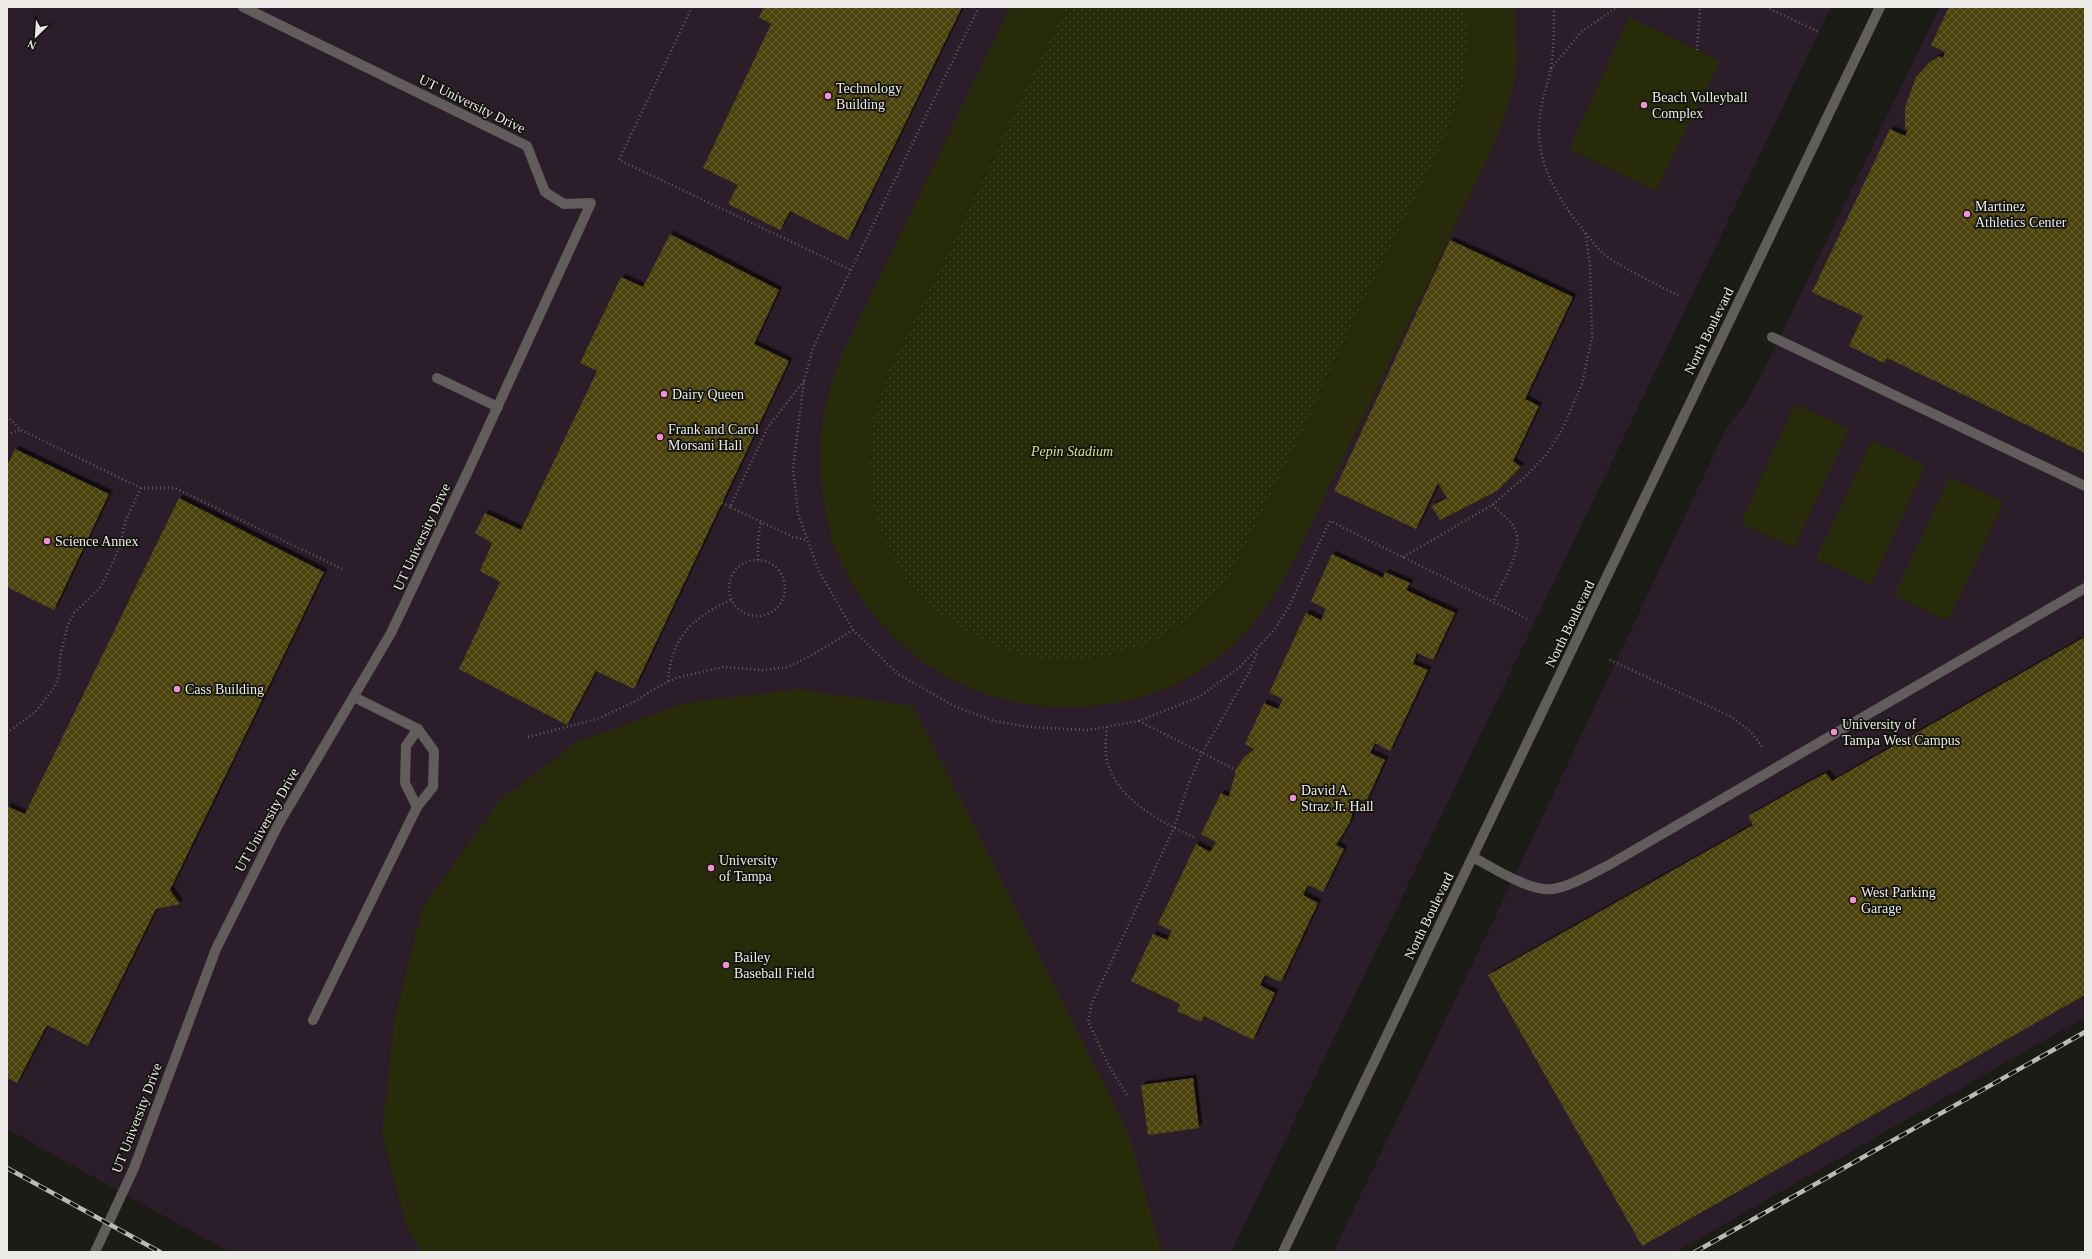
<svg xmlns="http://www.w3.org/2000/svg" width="2092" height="1259" font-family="Georgia,serif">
	<defs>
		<pattern id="green-dots" width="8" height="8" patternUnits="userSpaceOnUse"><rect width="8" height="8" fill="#282b0a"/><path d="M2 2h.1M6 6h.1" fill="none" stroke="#3d4022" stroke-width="1.8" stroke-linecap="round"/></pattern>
		<pattern id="building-cross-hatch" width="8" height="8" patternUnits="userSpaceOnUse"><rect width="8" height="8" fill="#4c430a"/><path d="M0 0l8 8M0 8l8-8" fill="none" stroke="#665e2e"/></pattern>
		<filter id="shadow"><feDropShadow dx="3.5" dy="-3.5" stdDeviation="0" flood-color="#0009"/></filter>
	</defs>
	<rect width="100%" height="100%" fill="#1c1c17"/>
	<g fill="#2b1d29">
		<polygon points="7,7 1831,7 1231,1252 229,1252 7,1129"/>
		<polygon points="1940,7 2085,7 2085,1017 1676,1252 1333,1252 1499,909 1726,429 1745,405 1763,372"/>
	</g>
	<path fill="url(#green-dots)" d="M1066,7h399l4,31 -5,46 -15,44 -216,445c-17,21 -34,42 -58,56 -45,29 -107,40 -159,25 -14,-5 -28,-12 -41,-19 -20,-10 -39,-22 -55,-37 -15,-16 -28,-39 -37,-59 -6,-11 -8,-25 -10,-37 -9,-46 -2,-87 15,-130z"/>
	<g fill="#282b0a">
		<path d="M1010,7h56l-178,365c-17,43 -24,84 -15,130 2,12 4,26 10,37 9,20 22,43 37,59 16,15 35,27 55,37 13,7 27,14 41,19 52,15 114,4 159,-25 24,-14 41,-35 58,-56l216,-445 15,-44 5,-46 -4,-31h49c2,21 4,43 2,65 -3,27 -15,54 -25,79l-203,422c-23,40 -48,71 -87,97 -24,17 -54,27 -82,32 -122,24 -234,-37 -283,-150 -4,-9 -6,-21 -8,-30 -10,-42 -11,-85 0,-127 3,-13 9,-27 14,-40z"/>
		<polygon points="1629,17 1720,61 1656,191 1569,149"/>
		<polygon points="1795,404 1849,429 1794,548 1740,523"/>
		<polygon points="1872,440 1926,465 1871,584 1816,559"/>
		<polygon points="1949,477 2004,502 1948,621 1894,596"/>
		<polygon points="799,689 913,706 1128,1131 1162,1252 422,1252 406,1226 382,1134 394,1022 422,908 500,800 577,742 685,703"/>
	</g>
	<g fill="url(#building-cross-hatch)" filter="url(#shadow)">
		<polygon points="764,7 962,7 848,240 790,211 780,230 728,204 738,185 703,168 771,24 759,17"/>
		<polygon points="1949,7 2085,7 2085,453 1887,358 1884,363 1849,346 1863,316 1812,292 1890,129 1905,136 1908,130 1905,129 1905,107 1916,77 1930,62 1939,56 1943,58 1945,52 1931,45"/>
		<polygon points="670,234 779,290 754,344 789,361 634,689 596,671 567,725 459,669 500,582 480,571 492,543 475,533 485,513 521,530 597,371 580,363 621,277 643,287"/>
		<polygon points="1450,240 1573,297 1525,399 1539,406 1513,461 1521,467 1497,491 1440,520 1431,506 1447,498 1438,483 1416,529 1334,491"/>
		<polygon points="15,449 109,494 54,610 7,587 7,466"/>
		<polygon points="179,498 324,572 170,890 180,904 156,909 88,1046 47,1025 17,1083 7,1078 7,806 25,814"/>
		<polygon points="1332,554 1383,578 1385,572 1410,583 1406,590 1455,613 1433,660 1417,653 1413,664 1428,670 1390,751 1375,743 1370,753 1385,760 1366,802 1356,798 1350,822 1336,845 1344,849 1323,892 1308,885 1303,895 1318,903 1281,982 1265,975 1260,985 1275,993 1253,1040 1204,1016 1201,1022 1177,1011 1180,1004 1131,981 1153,934 1167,940 1172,931 1158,924 1196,844 1210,852 1216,842 1201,834 1221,793 1229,797 1236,770 1243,758 1254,749 1245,744 1264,703 1278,709 1283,699 1269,693 1306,613 1321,620 1326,609 1311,601"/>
		<polygon points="2085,637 2085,995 1642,1246 1488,975 1753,825 1748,816 1794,790 1826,773 1832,781"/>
		<polygon points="1193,1078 1199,1128 1148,1135 1141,1085"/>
	</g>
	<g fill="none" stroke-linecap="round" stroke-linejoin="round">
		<g stroke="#61615c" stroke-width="2.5" stroke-dasharray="1 3" stroke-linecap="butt">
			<polyline points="692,7 619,160 851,270"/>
			<polyline points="979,7 813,348 804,381 793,468 798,514 819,571 853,630 898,674 956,707 994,721 1030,727 1088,730 1139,721 1199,697 1239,668 1275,629 1288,608 1330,521 1528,619"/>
			<path d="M1554,7c0,21 0,40 -3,61 -4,20 -12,39 -12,59 -1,41 21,74 45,104 8,10 15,20 25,27 23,15 48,26 72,39"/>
			<polyline points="1766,7 1819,32"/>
			<polyline points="1697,50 1700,7"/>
			<polyline points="1551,69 1581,32 1617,7"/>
			<polyline points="804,381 768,427 730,507 793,537 808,540"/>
			<polyline points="7,416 21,430 141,488 175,488 342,569"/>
			<polyline points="7,434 21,430"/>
			<polyline points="722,503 730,507"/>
			<path d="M1492,505c6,6 15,12 20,19 16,21 -10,58 -19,78"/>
			<polyline points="1403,557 1492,505 1527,475 1546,455 1562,430 1582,384 1592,337 1590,263 1585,232"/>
			<circle cx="757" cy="588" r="28"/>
			<polyline points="758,560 758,538 761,522"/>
			<polyline points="1610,660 1732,717 1751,732 1762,747"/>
			<path d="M668,681c3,-44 25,-64 63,-81"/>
			<polyline points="1139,721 1236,770"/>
			<path d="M1107,727c-1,12 -3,25 1,37 12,38 55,59 88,74"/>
			<polyline points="7,733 35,712 54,688 59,676 60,657 68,624 74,613 99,589 106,577 120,546 125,522 141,488"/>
			<polyline points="528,737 597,719 636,701 657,687 676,678 723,667 763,670 788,667 812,655 853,630"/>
			<polyline points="1127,1095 1109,1066 1088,1021 1092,1003 1174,828 1188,785 1202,753 1248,674 1258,651"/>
		</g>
		<g stroke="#605d5c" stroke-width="10">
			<polyline points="1772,337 2085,486"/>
			<polyline points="437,378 498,407"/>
			<polyline points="417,807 405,783 406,746 418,729"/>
			<path d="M1473,857c20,11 57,35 80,32 19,-3 37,-15 54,-23l478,-278"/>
			<polyline points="313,1020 417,807 433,787 434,751 418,729 354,697"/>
			<polyline points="95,1252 134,1168 216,949 278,825 391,633 469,469 591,203 564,204 545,192 527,146 243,7"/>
			<polyline points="1283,1252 1880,7"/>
		</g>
		<defs>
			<g id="rail">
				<polyline points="7,1168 160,1252"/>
				<polyline points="1695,1252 2085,1032"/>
			</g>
		</defs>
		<use href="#rail" stroke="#babab6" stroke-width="4.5"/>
		<use href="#rail" stroke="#13130e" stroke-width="3" stroke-dasharray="9" stroke-linecap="butt"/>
	</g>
	<g fill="#f391d5" stroke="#13130e" stroke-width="1.5">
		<circle cx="828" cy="96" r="4"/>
		<circle cx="1644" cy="105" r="4"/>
		<circle cx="1967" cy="214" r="4"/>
		<circle cx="664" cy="394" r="4"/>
		<circle cx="660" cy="437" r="4"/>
		<circle cx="47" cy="541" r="4"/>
		<circle cx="177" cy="689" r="4"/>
		<circle cx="1834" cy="732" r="4"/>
		<circle cx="1293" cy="798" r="4"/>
		<circle cx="711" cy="868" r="4"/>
		<circle cx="1853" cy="900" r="4"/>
		<circle cx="726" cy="965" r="4"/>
	</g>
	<g text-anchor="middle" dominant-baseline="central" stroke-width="3.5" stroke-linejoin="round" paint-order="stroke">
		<g font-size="14" fill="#ebeae7" stroke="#13130e" text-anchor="start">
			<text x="836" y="88">Technology<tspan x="836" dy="16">Building</tspan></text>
			<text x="1652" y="97">Beach Volleyball<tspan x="1652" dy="16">Complex</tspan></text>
			<text x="1975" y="206">Martinez<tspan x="1975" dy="16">Athletics Center</tspan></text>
			<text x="672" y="394">Dairy Queen</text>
			<text x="668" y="429">Frank and Carol<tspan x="668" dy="16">Morsani Hall</tspan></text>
			<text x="55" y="541">Science Annex</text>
			<text x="185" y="689">Cass Building</text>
			<text x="1842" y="724">University of<tspan x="1842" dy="16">Tampa West Campus</tspan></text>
			<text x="1301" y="790">David A.<tspan x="1301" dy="16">Straz Jr. Hall</tspan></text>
			<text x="719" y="860">University<tspan x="719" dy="16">of Tampa</tspan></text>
			<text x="1861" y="892">West Parking<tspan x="1861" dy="16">Garage</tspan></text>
			<text x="734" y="957">Bailey<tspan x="734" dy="16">Baseball Field</tspan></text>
		</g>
		<g font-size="14" fill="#ebeae7" stroke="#13130e">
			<text transform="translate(472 104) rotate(26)">UT University Drive</text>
			<text transform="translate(1709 331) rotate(-64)">North Boulevard</text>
			<text transform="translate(422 537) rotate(-65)">UT University Drive</text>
			<text transform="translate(1570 624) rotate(-64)">North Boulevard</text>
			<text transform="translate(267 820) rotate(-61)">UT University Drive</text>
			<text transform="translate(1429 916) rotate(-64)">North Boulevard</text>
			<text transform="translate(137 1118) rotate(-69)">UT University Drive</text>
		</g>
		<g font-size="14" font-style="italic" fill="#d5e080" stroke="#13130e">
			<text x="1072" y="451">Pepin Stadium</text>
		</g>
	</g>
	<rect width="2092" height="1259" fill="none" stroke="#ebeae7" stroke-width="16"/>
	<g transform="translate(36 36) rotate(205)" stroke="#13130e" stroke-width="3" paint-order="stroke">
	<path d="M0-3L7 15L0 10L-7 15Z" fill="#ebeae7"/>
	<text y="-6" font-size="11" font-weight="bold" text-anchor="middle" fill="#ebeae7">N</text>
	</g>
</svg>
